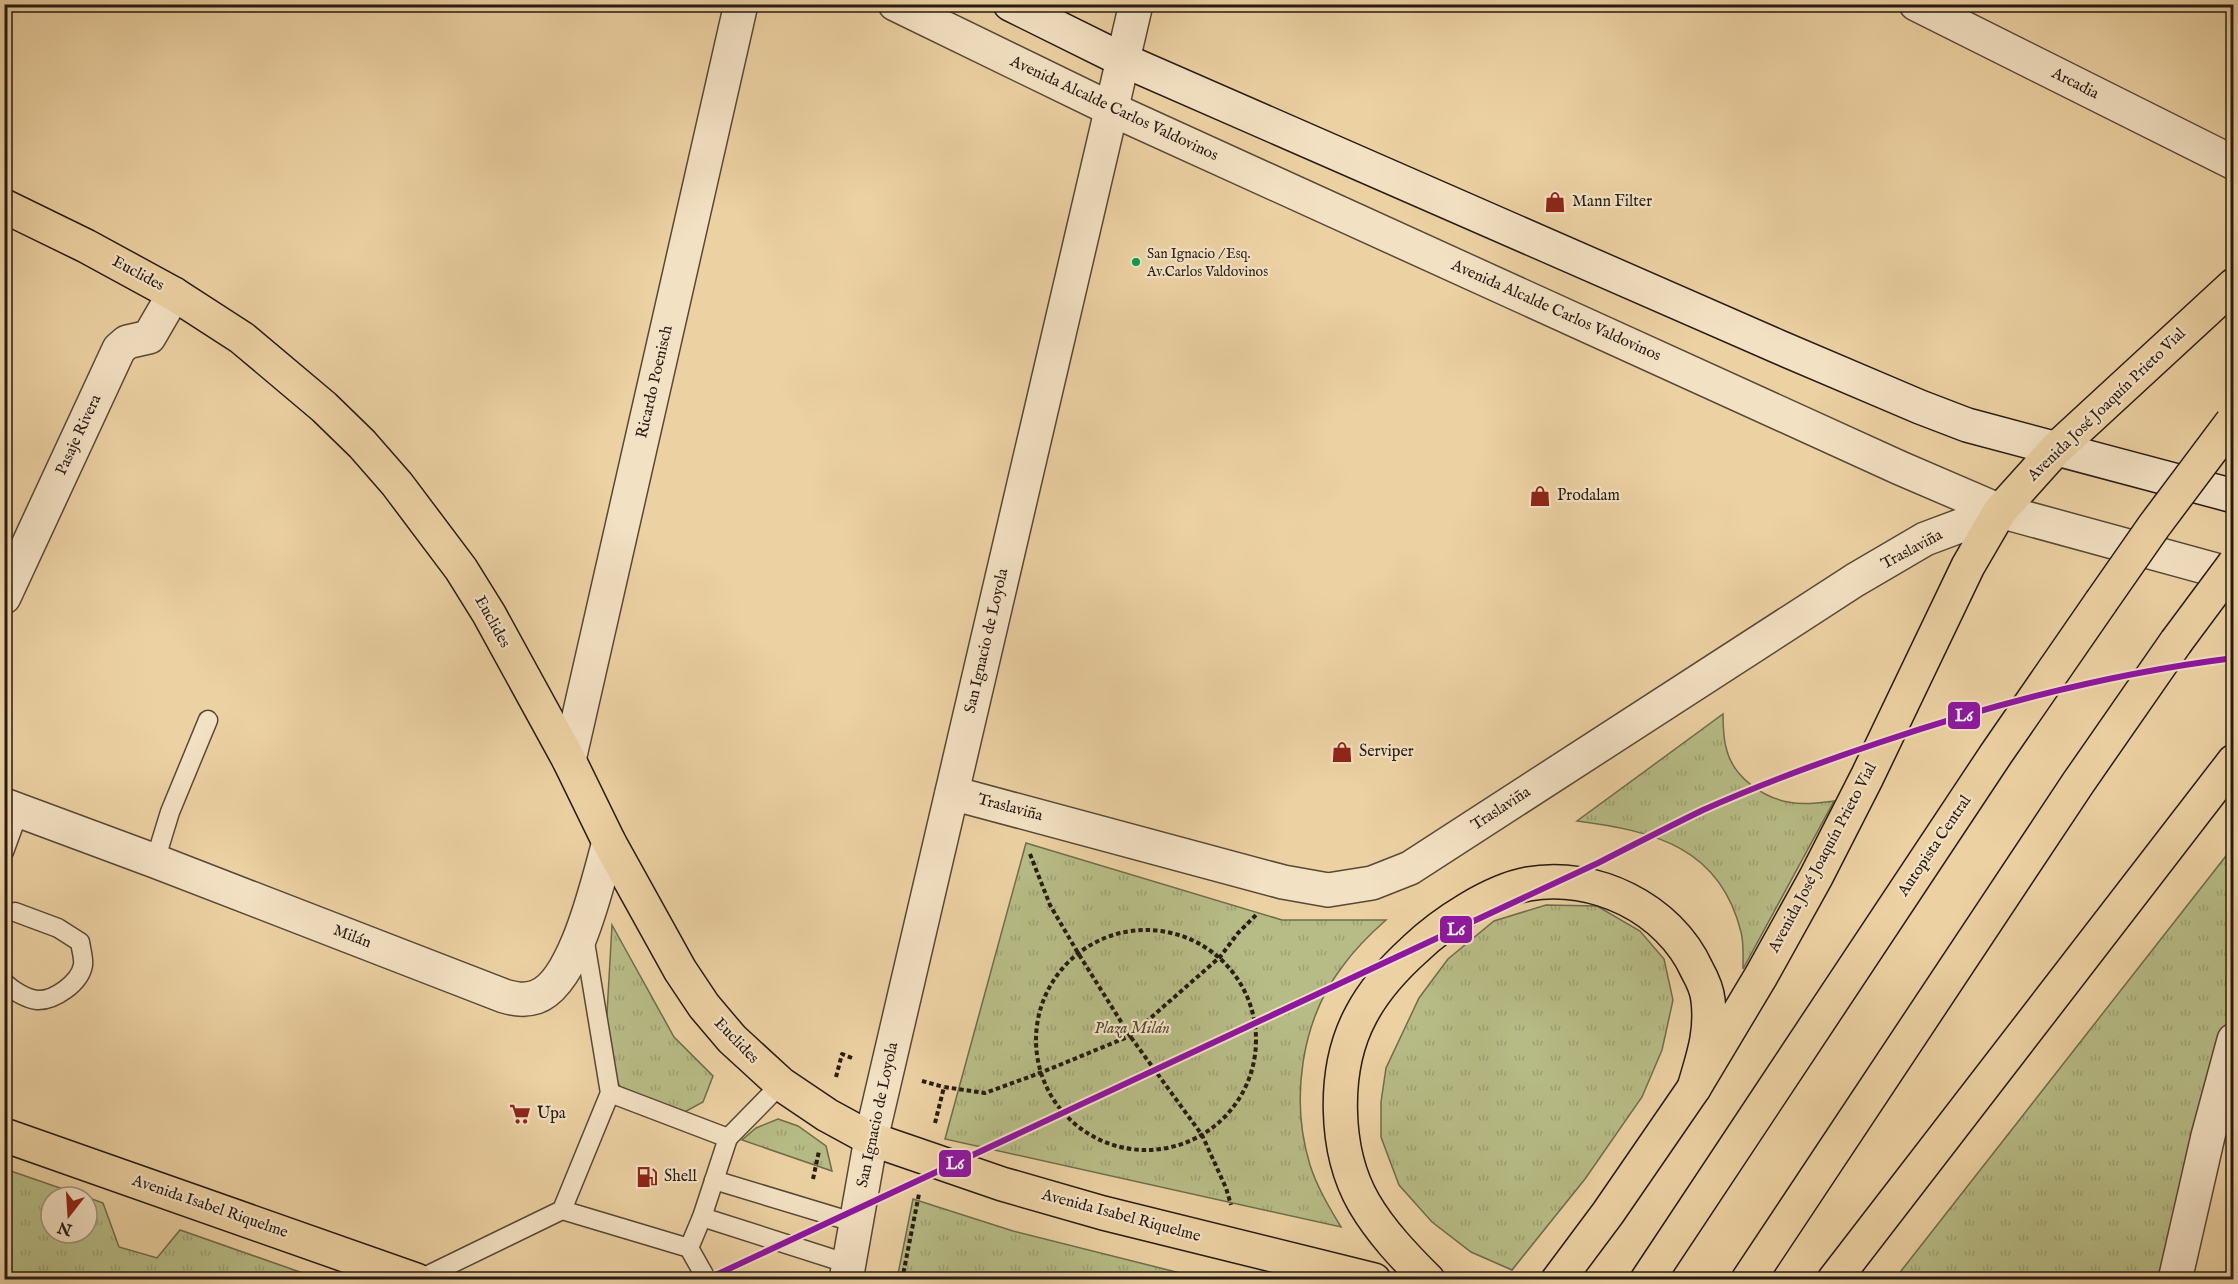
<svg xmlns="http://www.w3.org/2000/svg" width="2238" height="1284" font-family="'IM FELL English',serif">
	<defs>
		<pattern id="grass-tufts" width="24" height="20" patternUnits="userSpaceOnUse" patternTransform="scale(1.5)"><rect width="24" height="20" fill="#b7bc86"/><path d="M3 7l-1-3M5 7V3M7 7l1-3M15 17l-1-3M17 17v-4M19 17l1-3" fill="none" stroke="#9da173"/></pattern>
	</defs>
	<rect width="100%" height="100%" fill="#ecd1a2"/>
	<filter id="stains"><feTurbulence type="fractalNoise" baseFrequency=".00333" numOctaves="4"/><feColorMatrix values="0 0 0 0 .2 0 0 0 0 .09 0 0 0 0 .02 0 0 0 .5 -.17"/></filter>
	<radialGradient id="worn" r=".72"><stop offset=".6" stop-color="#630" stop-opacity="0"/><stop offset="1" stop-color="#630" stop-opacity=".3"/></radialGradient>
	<g fill="url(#grass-tufts)" stroke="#6f6c4c" stroke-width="1.5">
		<path d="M1723,714c0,12 0,25 4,37 7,26 35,46 61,51 15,3 30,1 46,-1l-91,168c0,-12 1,-25 -2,-37 -21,-85 -87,-101 -164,-111z"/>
		<path d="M1026,843l256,77h104c-16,14 -31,29 -44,47 -41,54 -52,133 -32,198 7,22 19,42 31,62l-396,-88z"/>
		<polygon points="2233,847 2233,1011 2164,1279 1894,1280"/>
		<polygon points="1546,905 1597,906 1640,931 1664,959 1673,1000 1662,1050 1642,1097 1585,1179 1512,1270 1471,1252 1432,1222 1399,1185 1381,1137 1381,1102 1386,1068 1419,998 1448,959 1494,921"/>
		<polygon points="612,925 674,1037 713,1076 703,1102 670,1120 625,1101 608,1055 607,1014"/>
		<polygon points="778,1119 798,1126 826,1146 832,1171 742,1140 756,1128"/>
		<polygon points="5,1169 86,1197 51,1197 51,1233 87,1233 87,1197 103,1203 119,1247 157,1258 180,1230 320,1279 5,1279"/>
		<polygon points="913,1199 1013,1231 1204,1279 897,1279"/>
	</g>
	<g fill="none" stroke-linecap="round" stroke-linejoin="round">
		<defs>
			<g id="service">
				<polyline points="4,852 19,811"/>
				<polyline points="155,861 170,812 208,720"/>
				<path d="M4,982c7,8 23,17 33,18 17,1 43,-17 46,-35 1,-6 -2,-16 -3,-23l-22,-14 -43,-16"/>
				<polyline points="610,1093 728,1138 702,1217 689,1248"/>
				<polyline points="728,1138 781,1084"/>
				<polyline points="714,1180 856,1223"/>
				<polyline points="562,1210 689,1248 707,1280"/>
				<polyline points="702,1217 849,1264"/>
				<polyline points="418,1280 562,1210 610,1093 584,936"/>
			</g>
			<g id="minor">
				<polyline points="1916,4 2234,163"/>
				<polyline points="4,597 119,349 127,342 149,337 174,294"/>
				<polyline points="569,760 741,4"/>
				<path d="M4,805l151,56 349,135c11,3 20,5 32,1 40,-14 62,-117 73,-155"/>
				<polyline points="2175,1280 2208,1136 2234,1040"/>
			</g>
			<g id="tertiary">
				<polyline points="895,4 1111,109 1900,468 2000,511 2234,575"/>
				<polyline points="952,793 1283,882 1328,890 1372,883 1410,868 1855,580 1925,539 2000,511"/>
				<polyline points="846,1280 871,1139 1136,4"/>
			</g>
			<polyline id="secondary" points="1010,4 1123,60 1779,347 1920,407 1967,425 2234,496"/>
			<g id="primary">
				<polyline points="4,206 86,246 174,294 242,338 324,407 362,444 397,484 461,569 489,614 569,760 609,842 680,970 704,1006 732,1039 781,1084 827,1115 871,1139 1002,1184 1103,1213 1374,1280"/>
				<polyline points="4,1135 416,1280"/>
				<polyline points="1558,1280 1608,1213 1694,1088 1761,976 1816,877 1867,777 1968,566 2000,511 2055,450 2234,285"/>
				<polyline points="1834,1280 2234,761"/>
			</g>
			<path id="trunk" d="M1428,1280c-24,-24 -47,-48 -64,-77 -30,-52 -32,-134 -3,-188 13,-25 33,-47 54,-66 27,-26 76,-58 113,-65 66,-12 141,24 169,86 5,9 10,19 11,30 4,33 -5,57 -14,88"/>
			<g id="motorway">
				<polyline points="1647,1280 1996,754 2101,602"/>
				<polyline points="1748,1280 2078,783 2176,642"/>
			</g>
		</defs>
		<use href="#service" stroke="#584837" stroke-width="21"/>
		<use href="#minor" stroke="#584837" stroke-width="36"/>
		<use href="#tertiary" stroke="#584837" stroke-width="36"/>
		<use href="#secondary" stroke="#271b13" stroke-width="36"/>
		<use href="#primary" stroke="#271b13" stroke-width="36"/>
		<use href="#trunk" stroke="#271b13" stroke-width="36"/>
		<use href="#motorway" stroke="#271b13" stroke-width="36"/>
		<g stroke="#271b13" stroke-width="4" stroke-dasharray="4.5 3" stroke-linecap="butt">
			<polyline points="1030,854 1050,905 1078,953 1130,1036 1202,1135 1226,1188 1231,1205"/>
			<circle cx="1146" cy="1040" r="110"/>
			<polyline points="836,1077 842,1054 852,1058"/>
			<polyline points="922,1081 944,1087"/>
			<polyline points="935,1123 944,1087 985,1093 1040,1073 1130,1036 1220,957 1238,933 1256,915"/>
			<polyline points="813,1179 819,1151"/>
			<polyline points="902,1280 919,1194"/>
		</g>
		<use href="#service" stroke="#f3e1c3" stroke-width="18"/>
		<use href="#minor" stroke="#f3e1c3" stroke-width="33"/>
		<use href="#tertiary" stroke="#f3e1c3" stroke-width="33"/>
		<use href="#secondary" stroke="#f3e1c3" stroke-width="33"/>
		<use href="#primary" stroke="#ecd1a2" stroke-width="33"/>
		<use href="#trunk" stroke="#ecd1a2" stroke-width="33"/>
		<use href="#motorway" stroke="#ecd1a2" stroke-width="33"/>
		<defs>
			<g id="motorway-bridge">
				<polyline points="2101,602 2154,526 2232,422"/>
				<polyline points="2176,642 2234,564"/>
			</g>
		</defs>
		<use href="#motorway-bridge" stroke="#271b13" stroke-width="36" stroke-linecap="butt"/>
		<use href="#motorway-bridge" stroke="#ecd1a2" stroke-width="33"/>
		<defs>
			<path id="metro-1" d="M705,1280l893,-417c35,-18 70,-36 105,-53 58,-26 118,-48 178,-68 115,-39 232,-69 353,-84"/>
		</defs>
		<use href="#metro-1" stroke="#f3e1c3" stroke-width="10"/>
		<use href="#metro-1" stroke="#8e16a1" stroke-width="6"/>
	</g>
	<defs>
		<symbol id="shop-bare" viewBox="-9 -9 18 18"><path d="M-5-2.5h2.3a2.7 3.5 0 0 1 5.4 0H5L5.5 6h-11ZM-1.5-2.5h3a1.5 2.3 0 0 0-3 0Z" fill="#8f2418" stroke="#f3e1c3" stroke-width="2.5" paint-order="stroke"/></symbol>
		<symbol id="supermarket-bare" viewBox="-9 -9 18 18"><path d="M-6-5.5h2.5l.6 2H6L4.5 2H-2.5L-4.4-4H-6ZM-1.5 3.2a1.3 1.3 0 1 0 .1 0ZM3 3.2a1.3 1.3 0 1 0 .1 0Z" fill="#8f2418" stroke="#f3e1c3" stroke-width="2.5" paint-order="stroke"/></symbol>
		<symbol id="fuel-bare" viewBox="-9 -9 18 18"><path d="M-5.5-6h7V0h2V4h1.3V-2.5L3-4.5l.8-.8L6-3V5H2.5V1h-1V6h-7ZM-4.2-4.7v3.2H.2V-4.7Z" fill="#8f2418" stroke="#f3e1c3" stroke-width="2.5" paint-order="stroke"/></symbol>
	</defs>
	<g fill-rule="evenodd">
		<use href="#shop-bare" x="1540" y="187" width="30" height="30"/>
		<use href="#shop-bare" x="1525" y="481" width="30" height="30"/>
		<use href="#shop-bare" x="1327" y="737" width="30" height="30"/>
		<use href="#supermarket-bare" x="505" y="1099" width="30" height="30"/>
		<use href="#fuel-bare" x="632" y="1162" width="30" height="30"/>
	</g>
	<circle fill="#029f4e" stroke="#f3e1c3" stroke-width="2" cx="1136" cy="262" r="5"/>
	<g text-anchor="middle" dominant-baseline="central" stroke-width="4.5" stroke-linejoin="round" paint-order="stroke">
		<g font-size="14" fill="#271b13" stroke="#f3e1c3" text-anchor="start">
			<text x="1147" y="254">San Ignacio / Esq.<tspan x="1147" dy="18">Av.Carlos Valdovinos</tspan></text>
		</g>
		<g font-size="16" fill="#271b13" stroke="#f3e1c3">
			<text transform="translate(2075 84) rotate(27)">Arcadia</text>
			<text transform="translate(1114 109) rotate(25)">Avenida Alcalde Carlos Valdovinos</text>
			<text transform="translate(138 274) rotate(28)">Euclides</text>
			<text transform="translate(1556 311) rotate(24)">Avenida Alcalde Carlos Valdovinos</text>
			<text transform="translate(655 382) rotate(-77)">Ricardo Poenisch</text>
			<text transform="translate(2107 405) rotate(-44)">Avenida José Joaquín Prieto Vial</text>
			<text transform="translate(79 435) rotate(-65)">Pasaje Rivera</text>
			<text transform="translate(1912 550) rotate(-28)">Traslaviña</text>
			<text transform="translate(492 622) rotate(61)">Euclides</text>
			<text transform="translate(987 641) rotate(-77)">San Ignacio de Loyola</text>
			<text transform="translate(1010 808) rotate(15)">Traslaviña</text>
			<text transform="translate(1501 809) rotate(-33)">Traslaviña</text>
			<text transform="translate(1935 846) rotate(-56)">Autopista Central</text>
			<text transform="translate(1823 858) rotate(-62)">Avenida José Joaquín Prieto Vial</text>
			<text transform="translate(352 937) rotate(21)">Milán</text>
			<text transform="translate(736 1041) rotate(46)">Euclides</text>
			<text transform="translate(878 1115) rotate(-78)">San Ignacio de Loyola</text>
			<text transform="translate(210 1207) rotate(19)">Avenida Isabel Riquelme</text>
			<text transform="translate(1121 1216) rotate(15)">Avenida Isabel Riquelme</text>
		</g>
		<g font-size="16" fill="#271b13" stroke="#f3e1c3" text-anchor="start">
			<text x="1572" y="202">Mann Filter</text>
			<text x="1557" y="496">Prodalam</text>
			<text x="1359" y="752">Serviper</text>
			<text x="537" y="1114">Upa</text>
			<text x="664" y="1177">Shell</text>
		</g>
		<g font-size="16" font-style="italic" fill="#524b36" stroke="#f3e1c3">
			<text x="1132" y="1029">Plaza Milán</text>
		</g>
	</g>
	<g stroke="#f3e1c3" stroke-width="2">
		<rect x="1947" y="701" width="34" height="29" rx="6" fill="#8e16a1"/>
		<rect x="1439" y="915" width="34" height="29" rx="6" fill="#8e16a1"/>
		<rect x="938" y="1149" width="34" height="29" rx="6" fill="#8e16a1"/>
	</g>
	<g font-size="16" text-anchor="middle" font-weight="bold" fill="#fff">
		<text x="1964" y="721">L6</text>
		<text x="1456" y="935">L6</text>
		<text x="955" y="1169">L6</text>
	</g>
	<rect width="2238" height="1284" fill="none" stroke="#ecd1a2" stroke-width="24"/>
	<rect x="6" y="6" width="2226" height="1272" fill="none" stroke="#271b13" stroke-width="3"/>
	<rect x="12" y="12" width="2214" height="1260" fill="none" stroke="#271b13" stroke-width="1.5"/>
	<g transform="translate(69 1215) rotate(197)"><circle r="28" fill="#f3e1c3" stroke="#a1927d" stroke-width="1.5"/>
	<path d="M0-4.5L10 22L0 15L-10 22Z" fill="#8f2418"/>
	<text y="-9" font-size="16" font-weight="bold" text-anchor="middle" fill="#271b13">N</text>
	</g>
	<rect width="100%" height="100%" filter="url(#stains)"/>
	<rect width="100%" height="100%" fill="url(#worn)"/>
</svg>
